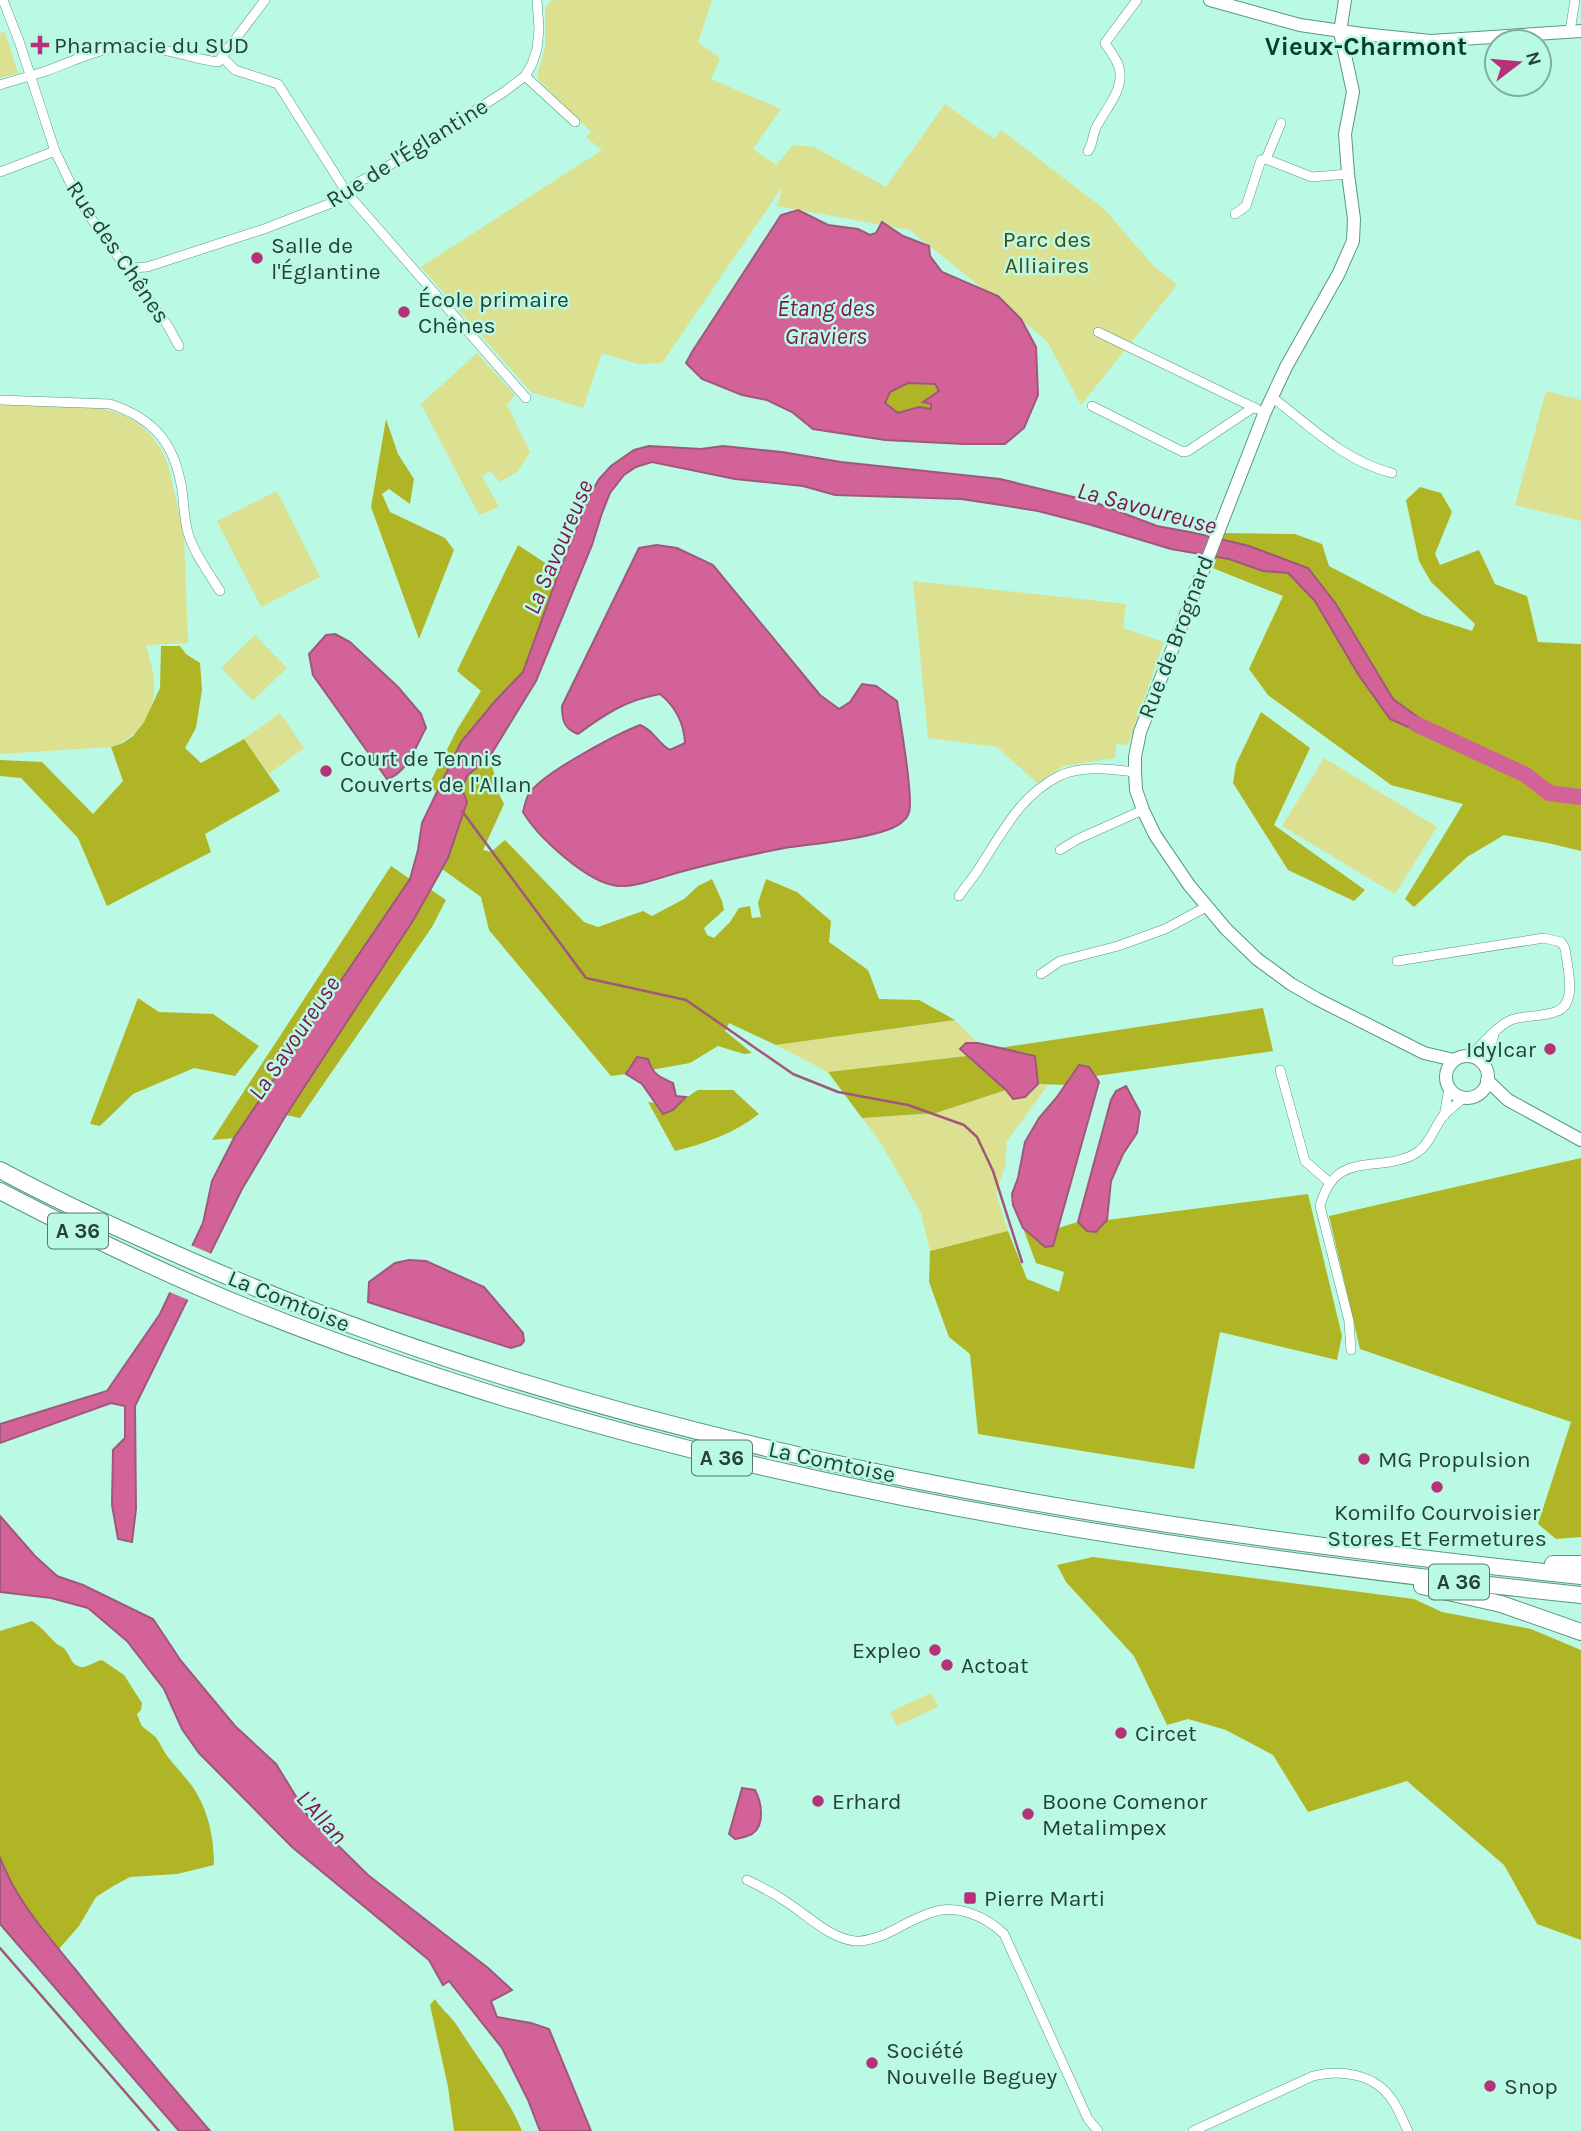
<svg xmlns="http://www.w3.org/2000/svg" width="1581" height="2131" font-family="Karla,sans-serif">
	<rect width="100%" height="100%" fill="#bafae4"/>
	<g fill="#dbe190">
		<polygon points="552,0 712,0 698,42 720,58 711,79 781,109 753,149 776,165 793,145 814,147 886,187 945,104 994,139 1001,130 1103,208 1153,265 1177,285 1081,405 1047,341 910,230 777,206 783,186 662,363 638,364 602,353 583,408 531,392 421,267 602,150 586,137 591,132 538,79 538,72 545,48 545,8"/>
		<polygon points="5,32 18,73 0,78 0,33"/>
		<polygon points="477,353 515,395 507,405 530,452 517,472 500,482 490,471 482,476 499,507 479,515 421,404"/>
		<polygon points="1546,391 1581,400 1581,521 1515,505"/>
		<path d="M0,405l98,2 25,8 15,8 11,10 12,16 7,15 16,71 4,108 -42,2c3,13 8,26 8,39 2,28 -17,55 -44,63l-110,7z"/>
		<polygon points="277,491 320,577 261,607 217,521"/>
		<polygon points="913,581 1126,604 1123,628 1164,642 1128,745 1116,744 1115,758 1064,766 1037,783 997,747 928,738"/>
		<polygon points="255,635 287,668 253,701 221,668"/>
		<polygon points="280,713 304,748 269,774 244,739"/>
		<polygon points="1324,758 1437,827 1395,894 1282,826"/>
		<polygon points="955,1020 978,1043 966,1043 961,1048 967,1056 828,1072 776,1045"/>
		<polygon points="1038,1084 1048,1085 1007,1141 1005,1166 996,1193 1008,1231 930,1251 921,1213 879,1140 862,1118 936,1113 1006,1090 1013,1099 1025,1097"/>
		<polygon points="931,1693 938,1707 897,1726 890,1712"/>
	</g>
	<g fill="#b0b525">
		<polygon points="908,383 934,384 939,391 924,402 932,404 931,409 919,407 898,413 885,403 890,392"/>
		<polygon points="386,419 398,454 414,479 410,504 389,489 382,494 390,512 445,538 454,550 419,639 371,507"/>
		<polygon points="1420,487 1441,493 1452,512 1435,554 1440,565 1479,550 1495,584 1527,596 1538,642 1581,644 1581,851 1548,843 1504,835 1467,857 1414,907 1405,899 1463,804 1391,785 1268,695 1249,669 1283,596 1210,567 1223,533 1295,534 1322,544 1329,566 1423,615 1472,631 1475,624 1431,582 1419,561 1406,500"/>
		<polygon points="518,545 559,572 523,672 496,700 461,742 437,790 424,794 458,728 481,691 457,671"/>
		<polygon points="161,646 180,646 186,654 200,663 202,690 196,728 185,748 201,763 244,739 280,791 205,834 211,852 107,906 78,838 21,778 0,776 0,760 42,762 93,814 123,781 111,747 123,743 133,736 144,722 160,688"/>
		<polygon points="1261,712 1310,748 1274,825 1365,890 1354,901 1288,870 1233,783 1236,764"/>
		<path d="M490,756l9,38 5,10 -21,46 8,2 14,-12 79,82 14,5 45,-16 9,5 32,-17 14,-13 14,-7 10,22 2,9 -20,18 3,7 7,3 16,-16 9,-14 11,-2 2,12 9,-1 -3,-14 8,-24 31,13 34,29 -2,21 39,28 11,29 40,1 36,20 -179,25 -47,-22 -4,8 27,22 -8,1 -26,-8 -28,17 -39,7 -3,-11 -11,-2 -11,17 -15,2 -122,-146 -8,-33 -39,-28c15,-27 10,-64 24,-91 4,-8 17,-15 24,-22z"/>
		<polygon points="391,866 410,879 400,895 234,1138 212,1140"/>
		<polygon points="430,889 446,900 432,927 300,1118 286,1115 414,919"/>
		<polygon points="138,998 159,1012 213,1014 259,1046 235,1076 194,1068 133,1094 100,1126 90,1124"/>
		<polygon points="1263,1008 1273,1051 1096,1076 1089,1067 1079,1065 1066,1085 1038,1084 1035,1056 999,1048"/>
		<polygon points="967,1056 1006,1090 936,1113 862,1118 828,1072"/>
		<path d="M698,1090h35l26,24c-26,20 -53,29 -84,37l-27,-49 6,1 9,11c14,-5 22,-17 35,-24z"/>
		<polygon points="1581,1158 1581,1537 1556,1539 1538,1524 1571,1422 1360,1349 1329,1216"/>
		<polygon points="1308,1194 1342,1336 1337,1360 1220,1332 1194,1469 978,1434 970,1354 949,1337 929,1282 930,1251 1008,1231 1027,1279 1059,1292 1064,1272 1036,1263 1023,1228 1046,1247 1053,1246 1058,1228 1078,1222 1087,1231 1095,1232 1107,1220"/>
		<polygon points="1093,1557 1414,1599 1442,1612 1531,1629 1581,1650 1581,1940 1537,1924 1504,1865 1407,1781 1308,1812 1273,1755 1226,1730 1188,1719 1167,1725 1134,1656 1066,1582 1057,1565"/>
		<path d="M32,1621c10,6 16,15 25,23 4,3 7,3 9,7 5,6 5,14 15,16 6,1 14,-6 21,-7l22,15 18,28 -1,7 -4,4c6,17 5,11 16,21 6,4 10,16 15,22 9,12 20,22 28,35 13,22 18,47 18,73l-37,9 -47,3 -15,8 -19,12 -17,29 -20,23c-24,-29 -46,-56 -59,-92v-226z"/>
		<path d="M435,1999c6,10 15,16 21,25 22,35 50,69 66,107h-68l-6,-44 -18,-82z"/>
	</g>
	<g fill="#d36299" stroke="#9f587c" stroke-width="2" fill-rule="evenodd">
		<path d="M798,210l30,15 30,4 12,6 6,-2 6,-11 21,14 26,10 1,10 12,16 56,24 23,23 15,28 2,48 -14,33 -19,16h-41l-79,-4 -72,-11 -21,-17 -25,-12 -25,-5 -40,-16 -16,-16 6,-11 89,-137zM908,383l27,1 4,7 -16,11 8,2v5l-12,-2 -21,6 -13,-10 5,-11z"/>
		<polygon points="649,446 701,449 723,446 782,452 841,462 1000,479 1094,502 1157,526 1195,533 1249,546 1308,568 1336,604 1393,699 1437,731 1428,736 1390,719 1358,674 1315,601 1288,573 1263,571 1229,559 1171,549 1088,524 1038,511 1001,505 961,499 835,495 803,486 735,479 652,462 636,467 624,475 610,493 602,513 592,545 536,681 490,756 467,776 462,789 467,802 448,858 414,919 286,1115 242,1189 135,1406 136,1509 132,1542 118,1539 112,1505 113,1450 125,1438 125,1406 111,1403 0,1443 0,1424 107,1391 160,1314 203,1223 212,1181 234,1138 410,879 418,850 422,823 461,742 496,700 523,672 559,572 590,495 599,479 611,466 634,450"/>
		<path d="M657,545l20,3 36,17 107,130 19,14 11,-7 12,-18 14,2 21,15c3,20 17,96 12,111 -1,4 -3,7 -6,9 -14,16 -89,23 -113,26 -37,7 -74,15 -110,25 -18,5 -43,15 -62,14 -31,-3 -80,-49 -95,-74 2,-7 3,-16 8,-21 16,-20 84,-56 109,-66 14,5 17,18 30,25l15,-7c-1,-21 -9,-36 -25,-49 -34,6 -55,20 -82,40 -14,-5 -16,-14 -16,-28l77,-158z"/>
		<path d="M335,634l15,8 48,45 23,27 5,14c-10,17 -18,45 -39,51l-74,-104 -4,-21 17,-19z"/>
		<polygon points="966,1043 978,1043 1035,1056 1038,1084 1025,1097 1013,1099 1006,1090 960,1049"/>
		<path d="M637,1057l11,2c5,16 11,18 25,24l3,13 10,1 -13,13 -10,4 -21,-30 -16,-10z"/>
		<polygon points="1079,1065 1089,1067 1099,1082 1053,1246 1045,1247 1023,1228 1013,1205 1012,1194 1018,1178 1025,1142 1039,1118 1057,1097"/>
		<polygon points="1126,1086 1140,1112 1137,1133 1123,1154 1111,1181 1107,1220 1096,1232 1087,1231 1078,1222 1111,1100 1116,1091"/>
		<polygon points="409,1260 426,1261 484,1287 523,1333 524,1341 521,1345 511,1348 368,1302 369,1282 395,1263"/>
		<polygon points="0,1516 35,1556 57,1576 83,1585 153,1619 181,1661 235,1726 276,1764 308,1816 368,1875 488,1968 512,1990 491,2001 497,2017 531,2023 549,2029 591,2131 540,2131 528,2100 502,2048 449,1981 443,1985 429,1960 292,1847 199,1753 182,1729 164,1689 127,1641 88,1608 51,1598 0,1592"/>
		<path d="M742,1788l13,2c6,11 11,35 -3,44 -4,2 -12,4 -17,5l-6,-5z"/>
		<path d="M0,1857c16,44 46,76 75,112 43,55 89,108 135,162h-31l-179,-207z"/>
	</g>
	<polygon fill="#bafae4" points="188,1244 214,1255 191,1301 167,1291"/>
	<g fill="none" stroke-linecap="round" stroke-linejoin="round">
		<g stroke="#9f587c" stroke-width="2.5">
			<polyline points="462,811 586,978 686,1000 793,1074 838,1092 908,1105 964,1125 977,1137 993,1171 1022,1262"/>
			<polyline points="0,1948 159,2131"/>
		</g>
		<polyline stroke="#d36299" stroke-width="16" points="1416,724 1526,775 1549,793 1581,797"/>
		<defs>
			<g id="street">
				<polyline points="3,0 19,41 55,151 79,201 124,265 129,268 136,282 168,326 179,346"/>
				<polyline points="1570,31 1575,0"/>
				<polyline points="223,58 235,70 278,84 347,193 526,398"/>
				<polyline points="525,76 575,122"/>
				<path d="M0,85c15,-5 31,-9 46,-14 31,-11 60,-27 93,-25 27,2 53,13 79,16l47,-62"/>
				<path d="M1088,151c5,-7 4,-13 7,-21 8,-18 27,-37 25,-57 0,-10 -10,-22 -15,-30l32,-43"/>
				<polyline points="1266,159 1281,123"/>
				<polyline points="0,172 55,151"/>
				<polyline points="1235,214 1246,206 1261,160 1266,159 1312,177 1348,174"/>
				<polyline points="129,268 147,267 264,229 334,202 357,183 382,170 504,92 525,76 532,64 537,49 539,29 537,0"/>
				<polyline points="1098,332 1257,409"/>
				<path d="M1272,397c38,29 72,64 120,76"/>
				<path d="M0,400l110,4c45,15 65,40 72,86 2,15 2,29 6,43 6,20 21,40 32,58"/>
				<polyline points="1092,406 1183,452 1188,451 1254,407"/>
				<polyline points="1060,850 1078,839 1143,810"/>
				<path d="M959,896c6,-9 13,-17 19,-26 23,-35 41,-74 81,-94 23,-11 52,-7 76,-4"/>
				<path d="M1397,961l147,-23 17,4 4,6c2,19 14,57 -10,64 -14,5 -30,3 -44,8 -13,5 -30,26 -41,36"/>
				<polyline points="1041,974 1060,961 1118,946 1165,929 1206,907"/>
				<polyline points="1484,1065 1494,1035"/>
				<polyline points="1280,1070 1305,1161 1330,1183"/>
				<polyline points="1444,1116 1449,1089"/>
				<path d="M1351,1350l-2,-29 -29,-115c16,-60 61,-30 98,-54 12,-9 16,-24 25,-36 6,-6 14,-12 20,-18"/>
				<path d="M747,1880c13,6 26,13 38,21 21,13 44,37 70,40 10,1 21,-3 31,-7 14,-7 29,-16 44,-21 26,-10 55,3 74,21l84,185 10,12"/>
				<path d="M1193,2131l120,-55c29,-7 63,-2 80,25 6,9 10,20 15,30"/>
			</g>
			<g id="secondary">
				<polyline points="1210,0 1300,25 1362,34 1431,41 1581,31"/>
				<polyline points="1345,0 1340,32 1353,92 1345,134 1348,174 1354,219 1353,241 1339,273 1286,367 1265,412 1140,732 1135,757 1135,772 1136,790 1143,810 1155,835 1189,885 1226,929 1257,959 1291,984 1317,999 1424,1053 1454,1060"/>
				<circle cx="1467" cy="1077" r="21"/>
				<polyline points="1487,1080 1508,1100 1581,1140"/>
			</g>
			<g id="highway">
				<path d="M0,1170c63,34 128,63 194,92 438,191 915,264 1387,314"/>
				<path d="M0,1191c81,42 162,82 246,116 425,171 882,240 1335,288"/>
				<polyline points="1553,1564 1581,1564"/>
				<polyline points="1422,1586 1501,1604 1581,1632"/>
			</g>
		</defs>
		<use href="#street" stroke="#599783" stroke-width="10"/>
		<use href="#secondary" stroke="#599783" stroke-width="14"/>
		<use href="#highway" stroke="#599783" stroke-width="18"/>
		<use href="#street" stroke="#fff" stroke-width="9"/>
		<use href="#secondary" stroke="#fff" stroke-width="12"/>
		<use href="#highway" stroke="#fff" stroke-width="16"/>
	</g>
	<g fill="#b53178" stroke="#bafae4" stroke-width="2.5">
		<path d="M36.5 34.5h7v7h7v7h-7v7h-7v-7h-7v-7h7z"/>
		<circle cx="257" cy="258" r="7"/>
		<circle cx="404" cy="312" r="7"/>
		<circle cx="326" cy="771" r="7"/>
		<circle cx="1550" cy="1049" r="7"/>
		<circle cx="1364" cy="1459" r="7"/>
		<circle cx="1437" cy="1487" r="7"/>
		<circle cx="935" cy="1650" r="7"/>
		<circle cx="947" cy="1665" r="7"/>
		<circle cx="1121" cy="1733" r="7"/>
		<circle cx="818" cy="1801" r="7"/>
		<circle cx="1028" cy="1814" r="7"/>
		<rect x="963" y="1891" width="14" height="14" rx="3.5"/>
		<circle cx="872" cy="2063" r="7"/>
		<circle cx="1490" cy="2086" r="7"/>
	</g>
	<g text-anchor="middle" dominant-baseline="central" stroke-width="5" stroke-linejoin="round" paint-order="stroke">
		<g fill="#bafae4" stroke="#52786c" stroke-width="2">
			<rect x="48" y="1213.5" width="60" height="35" rx="5"/>
			<rect x="692" y="1440.5" width="60" height="35" rx="5"/>
			<rect x="1429" y="1564.5" width="60" height="35" rx="5"/>
		</g>
		<g font-size="21" font-weight="bold" fill="#264138">
			<text x="78" y="1231">A 36</text>
			<text x="722" y="1458">A 36</text>
			<text x="1459" y="1582">A 36</text>
		</g>
		<g font-size="23" fill="#264138" stroke="#bafae4" text-anchor="start">
			<text x="54" y="45">Pharmacie du SUD</text>
			<text x="271" y="245">Salle de<tspan x="271" dy="26">l'Églantine</tspan></text>
			<text x="418" y="299">École primaire<tspan x="418" dy="26">Chênes</tspan></text>
			<text x="340" y="758">Court de Tennis<tspan x="340" dy="26">Couverts de l'Allan</tspan></text>
			<text x="1536" y="1049" text-anchor="end">Idylcar</text>
			<text x="1378" y="1459">MG Propulsion</text>
			<text x="1437" y="1512" text-anchor="middle">Komilfo Courvoisier<tspan x="1437" dy="26">Stores Et Fermetures</tspan></text>
			<text x="921" y="1650" text-anchor="end">Expleo</text>
			<text x="961" y="1665">Actoat</text>
			<text x="1135" y="1733">Circet</text>
			<text x="832" y="1801">Erhard</text>
			<text x="1042" y="1801">Boone Comenor<tspan x="1042" dy="26">Metalimpex</tspan></text>
			<text x="984" y="1898">Pierre Marti</text>
			<text x="886" y="2050">Société<tspan x="886" dy="26">Nouvelle Beguey</tspan></text>
			<text x="1504" y="2086">Snop</text>
		</g>
		<g font-size="23" fill="#264138" stroke="#bafae4">
			<text transform="translate(407 153) rotate(-32)">Rue de l'Églantine</text>
			<text transform="translate(118 252) rotate(56)">Rue des Chênes</text>
			<text transform="translate(1176 637) rotate(-69)">Rue de Brognard</text>
			<text transform="translate(289 1301) rotate(22)">La Comtoise</text>
			<text transform="translate(832 1462) rotate(12)">La Comtoise</text>
		</g>
		<g font-size="23" fill="#484a15" stroke="#bafae4">
			<text x="1047" y="239">Parc des<tspan x="1047" dy="26">Alliaires</tspan></text>
		</g>
		<g font-size="24" font-style="italic" fill="#7d1550" stroke="#bafae4">
			<text x="826" y="308">Étang des<tspan x="826" dy="28">Graviers</tspan></text>
			<text transform="translate(1147 508) rotate(15)">La Savoureuse</text>
			<text transform="translate(558 547) rotate(-67)">La Savoureuse</text>
			<text transform="translate(294 1038) rotate(-56)">La Savoureuse</text>
			<text transform="translate(322 1817) rotate(48)">L'Allan</text>
		</g>
		<g font-size="26" font-weight="bold" fill="#0a3d31" stroke="#bafae4">
			<text x="1366" y="46">Vieux-Charmont</text>
		</g>
	</g>
	<g transform="translate(1518 63) rotate(74)"><circle r="33" fill="#bafae4" stroke="#7fb09f" stroke-width="2"/>
	<path d="M0-5L12 26L0 18L-12 26Z" fill="#b53178"/>
	<text y="-10" font-size="19" font-weight="bold" text-anchor="middle" fill="#264138">N</text>
	</g>
</svg>
